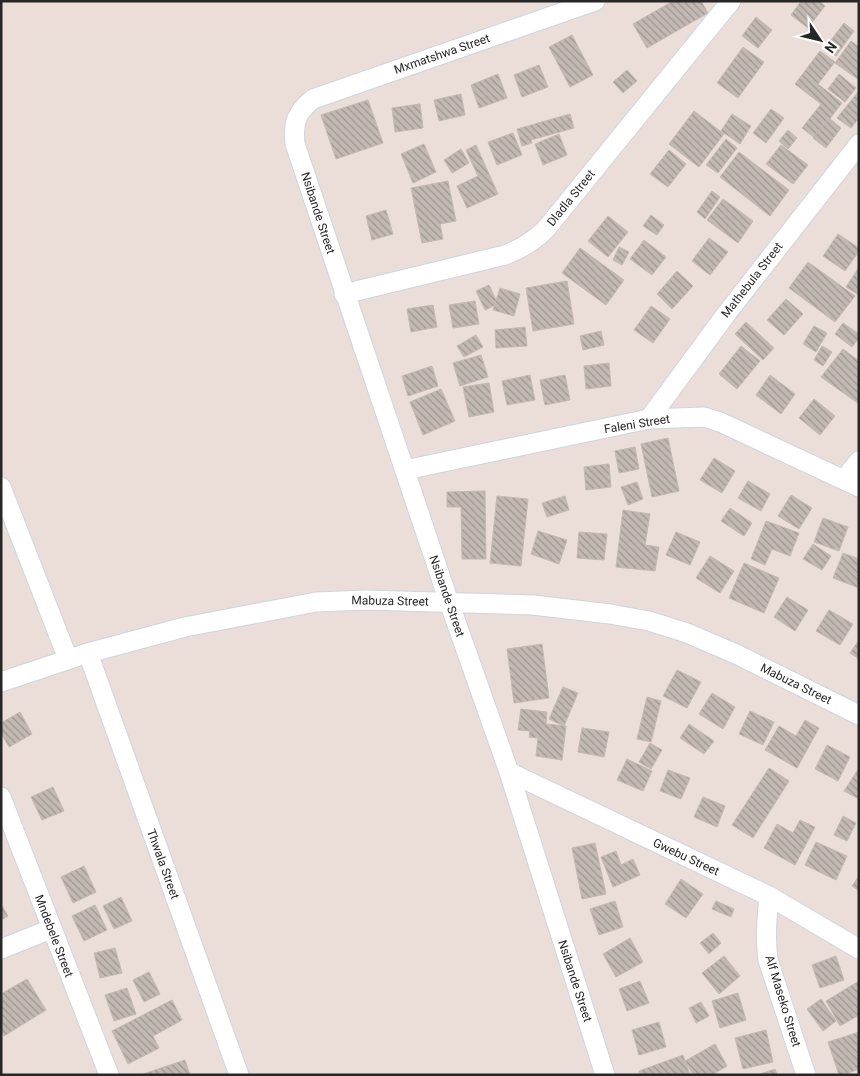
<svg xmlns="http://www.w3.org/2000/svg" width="860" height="1076" font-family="Roboto,sans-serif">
	<defs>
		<pattern id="building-back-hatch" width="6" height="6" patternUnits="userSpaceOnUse" patternTransform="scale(1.25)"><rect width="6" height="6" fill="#c2b9b3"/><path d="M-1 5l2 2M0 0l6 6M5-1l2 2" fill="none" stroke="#9e9692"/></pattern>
	</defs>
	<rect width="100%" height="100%" fill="#ebddd7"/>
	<g fill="url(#building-back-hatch)" stroke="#c6b9b1">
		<polygon points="673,1 701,1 708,13 647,48 633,24"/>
		<polygon points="801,1 819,1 825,6 808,28 791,15"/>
		<polygon points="756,17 772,30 758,48 742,36"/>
		<polygon points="844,23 854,31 836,56 825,48"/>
		<polygon points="572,35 593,75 570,87 549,47"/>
		<polygon points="851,41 859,47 859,80 835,63"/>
		<polygon points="743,47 764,62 738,98 717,83"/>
		<polygon points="820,51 835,62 818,84 842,103 815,138 802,128 821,104 795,84"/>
		<polygon points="539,65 548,87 522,97 514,75"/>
		<polygon points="627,70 637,81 623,93 613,82"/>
		<polygon points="498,74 507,98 479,108 471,85"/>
		<polygon points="839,74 856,88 845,102 828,89"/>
		<polygon points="858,92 859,118 851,128 837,118"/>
		<polygon points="461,94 465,115 439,121 434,100"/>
		<polygon points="368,100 383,143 336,159 321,115"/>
		<polygon points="420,104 423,128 395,132 392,108"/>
		<polygon points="771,109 784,118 766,143 753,133"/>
		<polygon points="694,111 724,134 699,167 669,144"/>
		<polygon points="570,114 574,128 531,140 532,143 522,146 517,129"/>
		<polygon points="732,114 751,126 740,144 721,131"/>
		<polygon points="829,118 841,128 826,148 813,138"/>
		<polygon points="788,130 797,138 788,149 779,141"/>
		<polygon points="513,133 522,155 497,165 488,142"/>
		<polygon points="559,134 567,155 543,165 535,144"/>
		<polygon points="726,139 737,148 718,173 706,165"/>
		<polygon points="424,144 436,172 413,183 401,154"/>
		<polygon points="476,145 498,194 467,208 457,186 478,176 466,150"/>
		<polygon points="781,145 808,165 793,184 766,164"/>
		<polygon points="461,149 469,163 452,173 444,160"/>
		<polygon points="669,150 686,164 668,187 650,174"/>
		<polygon points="739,152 789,190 770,216 720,177"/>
		<polygon points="448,181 456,221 440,224 443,239 422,243 411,188"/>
		<polygon points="712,191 720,197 705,219 697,212"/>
		<polygon points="723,199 753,221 738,243 707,220"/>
		<polygon points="386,210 393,234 372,240 366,216"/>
		<polygon points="651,215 664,225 657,235 643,226"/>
		<polygon points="608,216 628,232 608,257 588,241"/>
		<polygon points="838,234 859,248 859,251 845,271 823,256"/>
		<polygon points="709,238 728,252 710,275 692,261"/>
		<polygon points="644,240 666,257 652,275 630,259"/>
		<polygon points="619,247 629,252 622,265 613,260"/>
		<polygon points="580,248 624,280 606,305 562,273"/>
		<polygon points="808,262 855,296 835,322 789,288"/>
		<polygon points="859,267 859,295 846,287"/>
		<polygon points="677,271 693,286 672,309 657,294"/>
		<polygon points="567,281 574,324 533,331 526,288"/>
		<polygon points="489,285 498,304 485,310 476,291"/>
		<polygon points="500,288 520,294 514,316 493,310"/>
		<polygon points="786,299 803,314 784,335 767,320"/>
		<polygon points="475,301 479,324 453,328 449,305"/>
		<polygon points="433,305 437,327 411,332 407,309"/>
		<polygon points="651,306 670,319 653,343 634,330"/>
		<polygon points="746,322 774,348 763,360 735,334"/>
		<polygon points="843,323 859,334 859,338 852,347 835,334"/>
		<polygon points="814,326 827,333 816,352 803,344"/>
		<polygon points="525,327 527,346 496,348 495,330"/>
		<polygon points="601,331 604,345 583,350 580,336"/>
		<polygon points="476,335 483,347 464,357 457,346"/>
		<polygon points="741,346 760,361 737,389 719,374"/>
		<polygon points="822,346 832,352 823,366 814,360"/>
		<polygon points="843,349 859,361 859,404 821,377"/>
		<polygon points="481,355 488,377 460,386 453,363"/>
		<polygon points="609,363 611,386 586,389 584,366"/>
		<polygon points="432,366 438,386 408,396 402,376"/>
		<polygon points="530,375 535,400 507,405 502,381"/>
		<polygon points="565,375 570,400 545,405 540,380"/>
		<polygon points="770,375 795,394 781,414 756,395"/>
		<polygon points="489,383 494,412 469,417 463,387"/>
		<polygon points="441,389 455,421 423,435 410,402"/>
		<polygon points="814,399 835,416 820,435 799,418"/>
		<polygon points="668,438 679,491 652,497 641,444"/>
		<polygon points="635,447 639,469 619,473 615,451"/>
		<polygon points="714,458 735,471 722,493 700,480"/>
		<polygon points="609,464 611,487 586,490 584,467"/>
		<polygon points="748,481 770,494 761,511 738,498"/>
		<polygon points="637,482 643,499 628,505 621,487"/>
		<polygon points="485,491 486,559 462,559 461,507 447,507 447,492"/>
		<polygon points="791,495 812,508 799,529 778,516"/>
		<polygon points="497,496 528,499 521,566 490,563"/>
		<polygon points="565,496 569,510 547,517 542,503"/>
		<polygon points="730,508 752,523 744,536 721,521"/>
		<polygon points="623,510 650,514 645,545 659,547 655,571 616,567"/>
		<polygon points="823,518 848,527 839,551 814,542"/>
		<polygon points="766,521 799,533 790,556 772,549 765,565 751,559"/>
		<polygon points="538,531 567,540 559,564 531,554"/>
		<polygon points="579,532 607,534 604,560 577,558"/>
		<polygon points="676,532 700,542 690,565 666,555"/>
		<polygon points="813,544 831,556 822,570 803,559"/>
		<polygon points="843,553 859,559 859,588 833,578"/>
		<polygon points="710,556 734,571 720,593 696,578"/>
		<polygon points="744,563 779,578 764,613 729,598"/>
		<polygon points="787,597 808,610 795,631 774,617"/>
		<polygon points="829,610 853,624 840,645 816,631"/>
		<polygon points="859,640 859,659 850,653"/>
		<polygon points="542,644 549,698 514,703 507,649"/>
		<polygon points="677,670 701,682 687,708 663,696"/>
		<polygon points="563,687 578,693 564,726 549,719"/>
		<polygon points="712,693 735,707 723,729 699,714"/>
		<polygon points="647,697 661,701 651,742 637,739"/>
		<polygon points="521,709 547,712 546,724 566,726 562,760 536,756 538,738 529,737 530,731 518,730"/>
		<polygon points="750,711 774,722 763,745 739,734"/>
		<polygon points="20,712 32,734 9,747 1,733 1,723"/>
		<polygon points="805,720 819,728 797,768 765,750 779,726 796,736"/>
		<polygon points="689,724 714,741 704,754 680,738"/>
		<polygon points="582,728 609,732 604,757 578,752"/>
		<polygon points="650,743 662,750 651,769 639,762"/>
		<polygon points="827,745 850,757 838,781 815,769"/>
		<polygon points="627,759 652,771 643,791 617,780"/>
		<polygon points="769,768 789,781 753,838 732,825"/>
		<polygon points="859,768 859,799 844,791"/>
		<polygon points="668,770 690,778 681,799 660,791"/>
		<polygon points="53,787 64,811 42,820 31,797"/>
		<polygon points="703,797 725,806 717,827 694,817"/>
		<polygon points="843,816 856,823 847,841 834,835"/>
		<polygon points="800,820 815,827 795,865 764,848 777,824 793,833"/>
		<polygon points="816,842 847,856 836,880 805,865"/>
		<polygon points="595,843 606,894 582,899 572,848"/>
		<polygon points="616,851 621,865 633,859 640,875 613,887 601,857"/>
		<polygon points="84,866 96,892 73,903 61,877"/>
		<polygon points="859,876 859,891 852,886"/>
		<polygon points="681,879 703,894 686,918 665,904"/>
		<polygon points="121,897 132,921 114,929 103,906"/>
		<polygon points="615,901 623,927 599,935 590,909"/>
		<polygon points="716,901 734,909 731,917 712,909"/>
		<polygon points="1,904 8,916 1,920"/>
		<polygon points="95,905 107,930 84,941 72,916"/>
		<polygon points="713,933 721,943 709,954 700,943"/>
		<polygon points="630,938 643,962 616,977 603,954"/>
		<polygon points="115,948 122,973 100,978 94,953"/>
		<polygon points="724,956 740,976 719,994 702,973"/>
		<polygon points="836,956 844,980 820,988 812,965"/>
		<polygon points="149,972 160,994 144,1002 133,980"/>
		<polygon points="27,979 46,1010 4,1036 1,1031 1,994"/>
		<polygon points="640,981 649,1003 627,1011 619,989"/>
		<polygon points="859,981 859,1015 840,1026 826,1001"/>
		<polygon points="127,988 136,1014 114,1021 105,995"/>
		<polygon points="738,993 746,1020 720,1028 712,1001"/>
		<polygon points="821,999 836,1021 823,1031 807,1009"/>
		<polygon points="172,1000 182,1020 153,1036 159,1048 128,1064 112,1031"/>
		<polygon points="701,1002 709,1016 696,1023 689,1008"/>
		<polygon points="659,1022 666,1047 639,1055 632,1030"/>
		<polygon points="766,1030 773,1062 743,1069 735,1038"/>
		<polygon points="859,1032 859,1069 843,1075 839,1075 828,1042"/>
		<polygon points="715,1044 727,1066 712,1075 693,1075 685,1061"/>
		<polygon points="683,1055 690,1075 640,1075 639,1071"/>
		<polygon points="185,1060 190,1075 143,1075 143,1074"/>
		<polygon points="775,1069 777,1075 757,1075"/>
	</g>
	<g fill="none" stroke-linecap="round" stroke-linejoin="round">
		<defs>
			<g id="minor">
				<path d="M595,1l-282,98c-17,14 -20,23 -18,45l154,458 60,170 96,303"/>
				<path d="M344,294l161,-39c16,-6 29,-14 41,-26l185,-228"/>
				<polyline points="649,419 727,313 859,144"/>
				<polyline points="405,470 649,419 704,417 720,422 859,487"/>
				<polyline points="844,480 859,461"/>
				<polyline points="1,487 68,659"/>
				<polyline points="88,653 239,1075"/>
				<polyline points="1,682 88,653 185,627 316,602 366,600 533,605 610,614 649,621 687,633 736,654 859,715"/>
				<polyline points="509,772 769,896 859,949"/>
				<polyline points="1,797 109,1075"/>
				<path d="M769,896c-2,22 -4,42 -1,64l38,115"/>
				<polyline points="1,949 51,929"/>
			</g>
		</defs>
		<use href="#minor" stroke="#ccd6e1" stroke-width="21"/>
		<use href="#minor" stroke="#fff" stroke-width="19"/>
	</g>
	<g text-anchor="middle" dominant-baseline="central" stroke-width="4.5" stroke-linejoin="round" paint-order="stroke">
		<g font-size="12" fill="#272727" stroke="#fff">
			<text transform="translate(442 54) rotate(-19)">Mxmatshwa Street</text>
			<text transform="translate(571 198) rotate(-51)">Dladla Street</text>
			<text transform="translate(318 213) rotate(72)">Nsibande Street</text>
			<text transform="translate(752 280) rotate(-52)">Mathebula Street</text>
			<text transform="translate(637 424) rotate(-9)">Faleni Street</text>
			<text transform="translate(447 596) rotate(71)">Nsibande Street</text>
			<text transform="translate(390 601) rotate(1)">Mabuza Street</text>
			<text transform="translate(796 684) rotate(26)">Mabuza Street</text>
			<text transform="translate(686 857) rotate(25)">Gwebu Street</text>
			<text transform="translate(163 864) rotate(70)">Thwala Street</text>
			<text transform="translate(54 936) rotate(69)">Mndebele Street</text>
			<text transform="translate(575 981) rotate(72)">Nsibande Street</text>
			<text transform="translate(783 1001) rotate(73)">Alf Maseko Street</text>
		</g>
	</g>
	<rect width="860" height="1076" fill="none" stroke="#272727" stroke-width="5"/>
	<g transform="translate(820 40) rotate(125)" stroke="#ffffff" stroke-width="4" paint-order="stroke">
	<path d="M0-4L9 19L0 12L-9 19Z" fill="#272727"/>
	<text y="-8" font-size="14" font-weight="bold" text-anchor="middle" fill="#272727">N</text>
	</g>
</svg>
